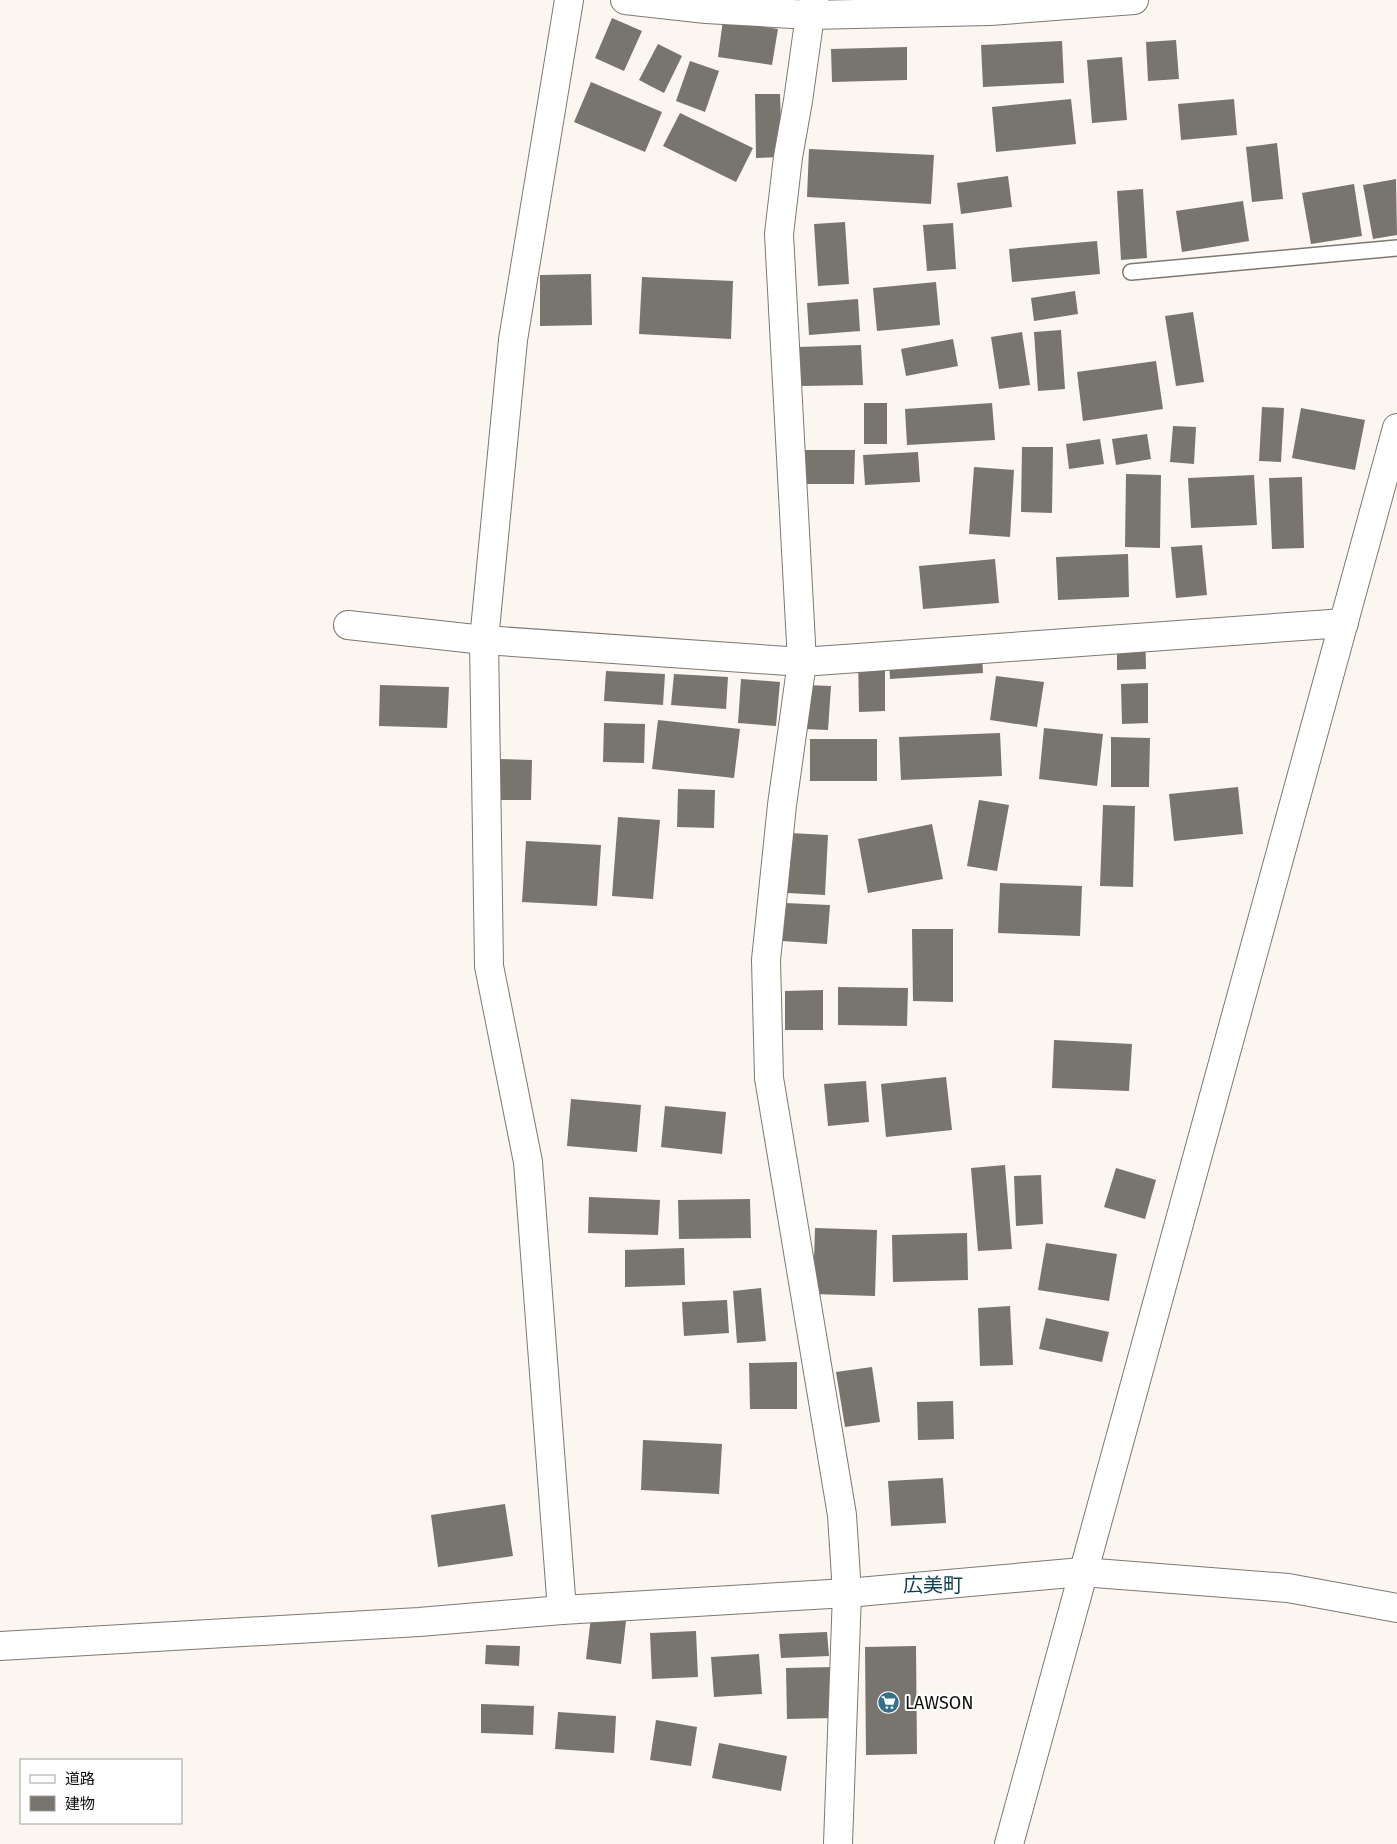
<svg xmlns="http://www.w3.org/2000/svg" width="1397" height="1844" font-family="'Fira Sans','Noto Sans JP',sans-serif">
	<rect width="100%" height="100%" fill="#fbf6ef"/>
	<g fill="#78746e">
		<polygon points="612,18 642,31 624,71 595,58"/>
		<polygon points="723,20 778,29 772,65 718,57"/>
		<polygon points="1176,40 1179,79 1148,81 1146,42"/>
		<polygon points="1062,41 1064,83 983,87 981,45"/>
		<polygon points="658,44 682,56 664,93 639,80"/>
		<polygon points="907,47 907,80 832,82 831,49"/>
		<polygon points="1122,57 1127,120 1092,123 1087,60"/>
		<polygon points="690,61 719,71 705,112 676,101"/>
		<polygon points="591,82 662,112 645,152 574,122"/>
		<polygon points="755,94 780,94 782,157 756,158"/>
		<polygon points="1071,99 1076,144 996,152 992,107"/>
		<polygon points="1234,99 1237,135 1181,140 1178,104"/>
		<polygon points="680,113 753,148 736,182 663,146"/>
		<polygon points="1277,143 1283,199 1252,202 1246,147"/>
		<polygon points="809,149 934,155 931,204 807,197"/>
		<polygon points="1008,176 1012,207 961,214 957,183"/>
		<polygon points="1396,179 1397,235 1373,239 1363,185"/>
		<polygon points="1354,184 1362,236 1311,244 1302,193"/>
		<polygon points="1143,189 1147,258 1121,260 1117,191"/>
		<polygon points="1243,201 1249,241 1182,252 1176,211"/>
		<polygon points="845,222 849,284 818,286 814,224"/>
		<polygon points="953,223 956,269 927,271 923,225"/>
		<polygon points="1097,241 1100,274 1012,282 1009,249"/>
		<polygon points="591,274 592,325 540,326 540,275"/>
		<polygon points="642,277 733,281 731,339 639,334"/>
		<polygon points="936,282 940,325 877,331 873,288"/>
		<polygon points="1075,291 1078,314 1034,321 1031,298"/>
		<polygon points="858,299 860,331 809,335 807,303"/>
		<polygon points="1193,312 1204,382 1176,386 1165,316"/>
		<polygon points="1061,330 1065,389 1038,391 1034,332"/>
		<polygon points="1022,332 1030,385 999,389 991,337"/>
		<polygon points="953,339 958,366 906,376 901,349"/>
		<polygon points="861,345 863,385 800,386 798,347"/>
		<polygon points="1156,361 1163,409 1083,421 1077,372"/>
		<rect x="864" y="403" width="23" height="41"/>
		<polygon points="992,403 995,440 907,445 905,409"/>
		<polygon points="1262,407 1284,408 1281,462 1259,461"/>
		<polygon points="1301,408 1365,420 1355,470 1292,458"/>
		<polygon points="1173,426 1196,427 1194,464 1170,462"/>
		<polygon points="1147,434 1151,459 1116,465 1112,439"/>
		<polygon points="1100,439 1104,464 1069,469 1066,444"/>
		<polygon points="1022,447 1053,447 1052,513 1021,512"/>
		<polygon points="805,450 855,450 854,484 805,484"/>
		<polygon points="918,452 920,482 865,485 863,455"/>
		<polygon points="974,467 1014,470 1010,537 969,534"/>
		<polygon points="1126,474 1161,475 1160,548 1125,547"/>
		<polygon points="1254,475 1257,525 1191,528 1188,478"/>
		<polygon points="1302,477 1304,548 1272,549 1269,478"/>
		<polygon points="1202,545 1207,595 1176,598 1171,547"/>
		<polygon points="1128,554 1129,597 1058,600 1056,557"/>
		<polygon points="995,559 999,603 923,609 919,566"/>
		<polygon points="1145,626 1146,669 1117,670 1117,628"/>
		<polygon points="858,655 885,655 885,711 859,712"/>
		<polygon points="982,655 983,673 890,679 889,660"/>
		<polygon points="606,671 665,674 663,705 604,701"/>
		<polygon points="674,674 728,677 726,709 671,705"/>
		<polygon points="996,676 1044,682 1037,727 990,720"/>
		<polygon points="741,679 780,682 776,726 738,723"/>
		<polygon points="1148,683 1148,723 1122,724 1121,684"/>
		<polygon points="380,685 449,687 447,728 379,726"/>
		<polygon points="806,685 831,686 828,730 804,729"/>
		<polygon points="658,720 740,729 734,778 652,769"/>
		<polygon points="604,723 645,724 644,763 603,762"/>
		<polygon points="1044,728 1103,734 1097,786 1039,779"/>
		<polygon points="1000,733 1002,776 901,780 899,737"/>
		<polygon points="1111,737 1150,738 1149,787 1111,787"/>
		<rect x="810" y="739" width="67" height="42"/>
		<polygon points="498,759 532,760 531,800 497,800"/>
		<polygon points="1238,787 1243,834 1174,841 1169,794"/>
		<polygon points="678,789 715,790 714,828 677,827"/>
		<polygon points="979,800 1009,805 997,871 967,866"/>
		<polygon points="1103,805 1135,806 1133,887 1100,886"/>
		<polygon points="618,817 660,820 653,899 612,896"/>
		<polygon points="932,824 943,879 868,893 858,839"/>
		<polygon points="790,833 828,835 825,895 787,893"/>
		<polygon points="526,841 601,845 597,906 522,902"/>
		<polygon points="1000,883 1082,886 1080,936 998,933"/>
		<polygon points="785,903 830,905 827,944 782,941"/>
		<polygon points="912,929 953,929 953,1002 913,1001"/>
		<polygon points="838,987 908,988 907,1026 838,1025"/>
		<polygon points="823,990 823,1030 785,1030 785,991"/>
		<polygon points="1054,1040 1132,1044 1129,1091 1052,1088"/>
		<polygon points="946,1077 952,1130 886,1137 881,1084"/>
		<polygon points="866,1081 869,1122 828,1126 824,1084"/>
		<polygon points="571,1099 641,1105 637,1152 567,1146"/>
		<polygon points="665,1106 726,1112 722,1154 661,1147"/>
		<polygon points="1005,1165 1012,1249 978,1251 971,1168"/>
		<polygon points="1116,1168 1156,1180 1145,1219 1104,1207"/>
		<polygon points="1041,1175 1043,1224 1016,1226 1014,1176"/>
		<polygon points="589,1197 660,1200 658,1235 588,1233"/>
		<polygon points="750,1199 751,1238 679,1239 678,1200"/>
		<polygon points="815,1228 877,1230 875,1296 813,1294"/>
		<polygon points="967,1233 968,1280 893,1282 892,1235"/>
		<polygon points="1046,1243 1117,1254 1109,1301 1038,1290"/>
		<polygon points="684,1248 685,1285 625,1287 625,1250"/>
		<polygon points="761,1288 766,1341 737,1343 733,1291"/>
		<polygon points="727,1300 729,1333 684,1336 682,1302"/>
		<polygon points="1010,1306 1013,1365 980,1366 978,1308"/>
		<polygon points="1046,1318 1109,1332 1102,1362 1039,1349"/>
		<polygon points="797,1362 797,1409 750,1409 749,1363"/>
		<polygon points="872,1367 880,1422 845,1427 836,1372"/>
		<polygon points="953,1401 954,1439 918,1440 917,1402"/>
		<polygon points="643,1440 722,1444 719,1494 641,1490"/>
		<polygon points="943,1478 946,1523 891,1526 888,1481"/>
		<polygon points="505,1504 513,1556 438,1567 431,1515"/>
		<polygon points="591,1617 626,1621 621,1664 586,1659"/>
		<polygon points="696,1631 698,1677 652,1679 650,1633"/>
		<polygon points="827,1632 829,1656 781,1658 779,1634"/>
		<polygon points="486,1645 520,1646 519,1666 485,1664"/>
		<polygon points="916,1646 917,1754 866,1755 865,1647"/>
		<polygon points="759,1654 762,1694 714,1697 711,1657"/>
		<polygon points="833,1667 834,1718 787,1719 786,1668"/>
		<polygon points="481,1704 534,1706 533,1735 481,1733"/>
		<polygon points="558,1712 616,1716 614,1753 555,1749"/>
		<polygon points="656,1720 697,1727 691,1766 650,1760"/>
		<polygon points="719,1743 787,1756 781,1791 712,1778"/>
	</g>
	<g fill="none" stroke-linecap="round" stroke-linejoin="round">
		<defs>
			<polyline id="lane" points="1131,272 1397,248"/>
			<g id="street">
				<polyline points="625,0 706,9 810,15"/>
				<polyline points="814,0 810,15 798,101 788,157 779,234 802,662 782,805 766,960 769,1078 842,1515 847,1593 838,1844"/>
				<polyline points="348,625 484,640 802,662 1344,623"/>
				<polyline points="562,1610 528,1162 489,966 484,640 513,340 569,0"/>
			</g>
			<g id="secondary">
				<polyline points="810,15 990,11 1134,0"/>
				<polyline points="0,1646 419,1622 562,1610 847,1593 1082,1572 1288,1588 1397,1608"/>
				<polyline points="1009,1844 1397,428"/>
			</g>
		</defs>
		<use href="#lane" stroke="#7d7872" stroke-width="18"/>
		<use href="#street" stroke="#7d7872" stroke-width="30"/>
		<use href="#secondary" stroke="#7d7872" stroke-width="30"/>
		<use href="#lane" stroke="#fff" stroke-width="15"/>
		<use href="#street" stroke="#fff" stroke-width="28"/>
		<use href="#secondary" stroke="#fff" stroke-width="28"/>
	</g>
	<defs>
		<symbol id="supermarket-disc" viewBox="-11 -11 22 22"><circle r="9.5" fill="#357088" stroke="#fff"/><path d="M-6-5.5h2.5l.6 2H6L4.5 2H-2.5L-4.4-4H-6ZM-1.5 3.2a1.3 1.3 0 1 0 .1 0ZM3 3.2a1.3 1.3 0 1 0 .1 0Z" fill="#fff"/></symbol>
	</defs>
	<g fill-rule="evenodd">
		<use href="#supermarket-disc" x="876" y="1690" width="25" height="25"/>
	</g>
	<g text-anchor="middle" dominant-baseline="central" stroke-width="4" stroke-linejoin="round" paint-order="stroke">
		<g font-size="18" fill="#110f0d" stroke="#fff" text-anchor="start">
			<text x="905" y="1703">LAWSON</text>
		</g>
		<g font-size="20" fill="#0d4052" stroke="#fff">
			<text x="933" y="1585">広美町</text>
		</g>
	</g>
	<rect x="20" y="1759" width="162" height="65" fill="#ffffff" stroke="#a09f9e"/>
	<rect x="30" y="1775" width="25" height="8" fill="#ffffff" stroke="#a09f9e"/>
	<text x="65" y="1784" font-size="15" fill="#110f0d">道路</text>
	<rect x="30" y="1796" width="25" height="15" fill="#78746e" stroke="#a09f9e"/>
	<text x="65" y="1809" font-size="15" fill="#110f0d">建物</text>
</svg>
